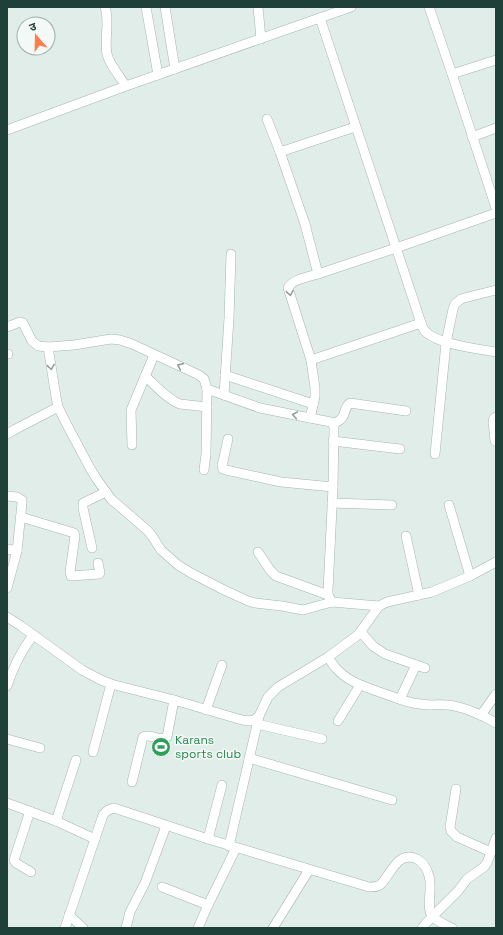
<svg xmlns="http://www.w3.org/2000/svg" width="503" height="935" font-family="'Space Grotesk','Noto Sans Devanagari',sans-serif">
	<rect width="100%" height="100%" fill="#e1ede8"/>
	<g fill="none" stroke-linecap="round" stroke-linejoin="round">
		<defs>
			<g id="minor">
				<path d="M105,7c5,15 -1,32 2,47 2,10 13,23 19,32"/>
				<polyline points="146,7 158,75"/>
				<polyline points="165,7 175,69"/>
				<polyline points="258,7 261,39"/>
				<polyline points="429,7 452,74 496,208"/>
				<polyline points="452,74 496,60"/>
				<polyline points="267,119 280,152"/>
				<polyline points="355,127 280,152 305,224 318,274 396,248 496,213"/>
				<polyline points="7,130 126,86 351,7"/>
				<polyline points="472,137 496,128"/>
				<path d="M318,274c-10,3 -25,5 -30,14l23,72 4,28v9l-5,21 -50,-10 -53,-19 -3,-10 -5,-4 -67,-31 -12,-4 -9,-1 -37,6 -26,2 8,50 2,10 8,16 24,45 6,10 15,21 36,31 5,6 9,14 17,15 13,8 33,17 24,11 7,2 27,3 21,4 29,-8 47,4"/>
				<path d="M421,323c1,3 2,6 4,8 11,13 54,18 71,21"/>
				<polyline points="7,327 20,322 23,323 32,341 38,346 48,347"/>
				<polyline points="7,354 8,354"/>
				<polyline points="311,360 421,323 320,18"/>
				<polyline points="225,375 313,404"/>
				<path d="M145,376c11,10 22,23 35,28l27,3"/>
				<polyline points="224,395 229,318 231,254"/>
				<polyline points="310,418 331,422 333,424 334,427 333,487 328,591 328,595 332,602"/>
				<path d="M333,424c3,-2 7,-3 9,-6 4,-5 2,-11 8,-15l56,8"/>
				<polyline points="7,434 14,430 58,407"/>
				<polyline points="228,439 222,466 223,469 226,470 281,482 333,487"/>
				<polyline points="333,441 400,449"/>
				<polyline points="495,441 493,421 494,418 496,417"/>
				<polyline points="132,445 131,410 154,355"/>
				<polyline points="435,454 446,343 453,309 455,304 461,299 468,297 496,290"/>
				<polyline points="204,470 206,454 207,389"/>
				<polyline points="7,496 17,497 22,500 22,503 17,551 7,588"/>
				<polyline points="332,503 392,505"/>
				<polyline points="449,505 470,576"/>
				<polyline points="21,517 74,533 75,536 70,572 71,576 99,574 100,573 98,563"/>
				<polyline points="406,536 419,595"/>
				<polyline points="92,548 83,508 83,503 106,492"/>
				<polyline points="7,549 17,551"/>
				<polyline points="258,552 270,570 276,576 328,595"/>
				<polyline points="7,617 21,626 82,670 101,680 111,684 174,700 242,720 249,721 254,720 259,716 268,697 278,687 328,657 358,635 379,606 387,602 432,592 470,576 496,562"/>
				<polyline points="361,632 373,646 385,654 425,668"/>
				<path d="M328,657c2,3 4,7 7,10 13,16 34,21 53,28 10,4 22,8 32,9 9,2 19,0 28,1 14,1 36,11 48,18"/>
				<path d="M7,686c6,-19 15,-36 26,-51"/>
				<polyline points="400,699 416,665"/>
				<polyline points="206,710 222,665"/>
				<polyline points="481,715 496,694"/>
				<polyline points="338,721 360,685"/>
				<polyline points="257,724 322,739"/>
				<polyline points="7,739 40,748"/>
				<polyline points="93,752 111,684"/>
				<polyline points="249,758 392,800"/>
				<path d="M132,782l11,-45c8,-4 16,5 24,0l7,-37"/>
				<polyline points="456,789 450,827 451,831 457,837 491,852"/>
				<polyline points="7,803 56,821 95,839"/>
				<polyline points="30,811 14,860 16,863 31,872"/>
				<polyline points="56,821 76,760"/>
				<polyline points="208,839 222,785"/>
				<polyline points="229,846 259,716"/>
				<polyline points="162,887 208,905"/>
				<polyline points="69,915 83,928"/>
				<path d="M65,928l38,-113c3,-4 6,-6 11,-7l94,31 161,48c4,0 8,0 11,-2 11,-10 17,-35 37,-26 7,4 10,9 12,17 4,11 -4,34 4,41 5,5 13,8 19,11"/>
				<polyline points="126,928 130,912 145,883 166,826"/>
				<polyline points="198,928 208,905 236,848"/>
				<polyline points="273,928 309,870"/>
				<polyline points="422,928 426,923 458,891 467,879 484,867 487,863 496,838"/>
			</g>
		</defs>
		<use href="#minor" stroke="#a3b6b0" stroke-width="10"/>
		<use href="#minor" stroke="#fff" stroke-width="9"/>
	</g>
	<defs><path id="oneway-chevron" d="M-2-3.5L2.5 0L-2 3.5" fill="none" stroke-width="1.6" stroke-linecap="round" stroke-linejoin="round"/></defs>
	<g stroke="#8fa09c">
		<use href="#oneway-chevron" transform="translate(290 293) rotate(81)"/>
		<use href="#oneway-chevron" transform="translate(180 366) rotate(-156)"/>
		<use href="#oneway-chevron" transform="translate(51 367) rotate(81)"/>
		<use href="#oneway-chevron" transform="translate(295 415) rotate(-170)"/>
	</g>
	<defs>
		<symbol id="stadium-disc" viewBox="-11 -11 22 22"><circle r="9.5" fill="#2e9e5b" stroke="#f2f9f6"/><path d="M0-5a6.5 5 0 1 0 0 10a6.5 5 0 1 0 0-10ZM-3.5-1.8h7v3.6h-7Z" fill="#fff"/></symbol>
	</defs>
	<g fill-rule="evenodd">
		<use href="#stadium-disc" x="150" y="736" width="22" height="22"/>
	</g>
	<g text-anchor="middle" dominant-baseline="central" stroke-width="3" stroke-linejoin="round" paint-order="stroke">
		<g font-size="12" fill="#27864d" stroke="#f2f9f6" text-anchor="start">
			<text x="175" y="740">Karans<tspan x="175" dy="14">sports club</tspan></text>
		</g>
	</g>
	<rect width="503" height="935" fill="none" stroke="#1f4038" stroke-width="16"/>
	<g transform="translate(36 36) rotate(340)"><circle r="19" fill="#f2f9f6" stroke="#9eafaa"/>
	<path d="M0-3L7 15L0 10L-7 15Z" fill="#ff7c4d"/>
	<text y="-6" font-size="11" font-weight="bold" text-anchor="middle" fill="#1f4038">उ</text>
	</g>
</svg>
